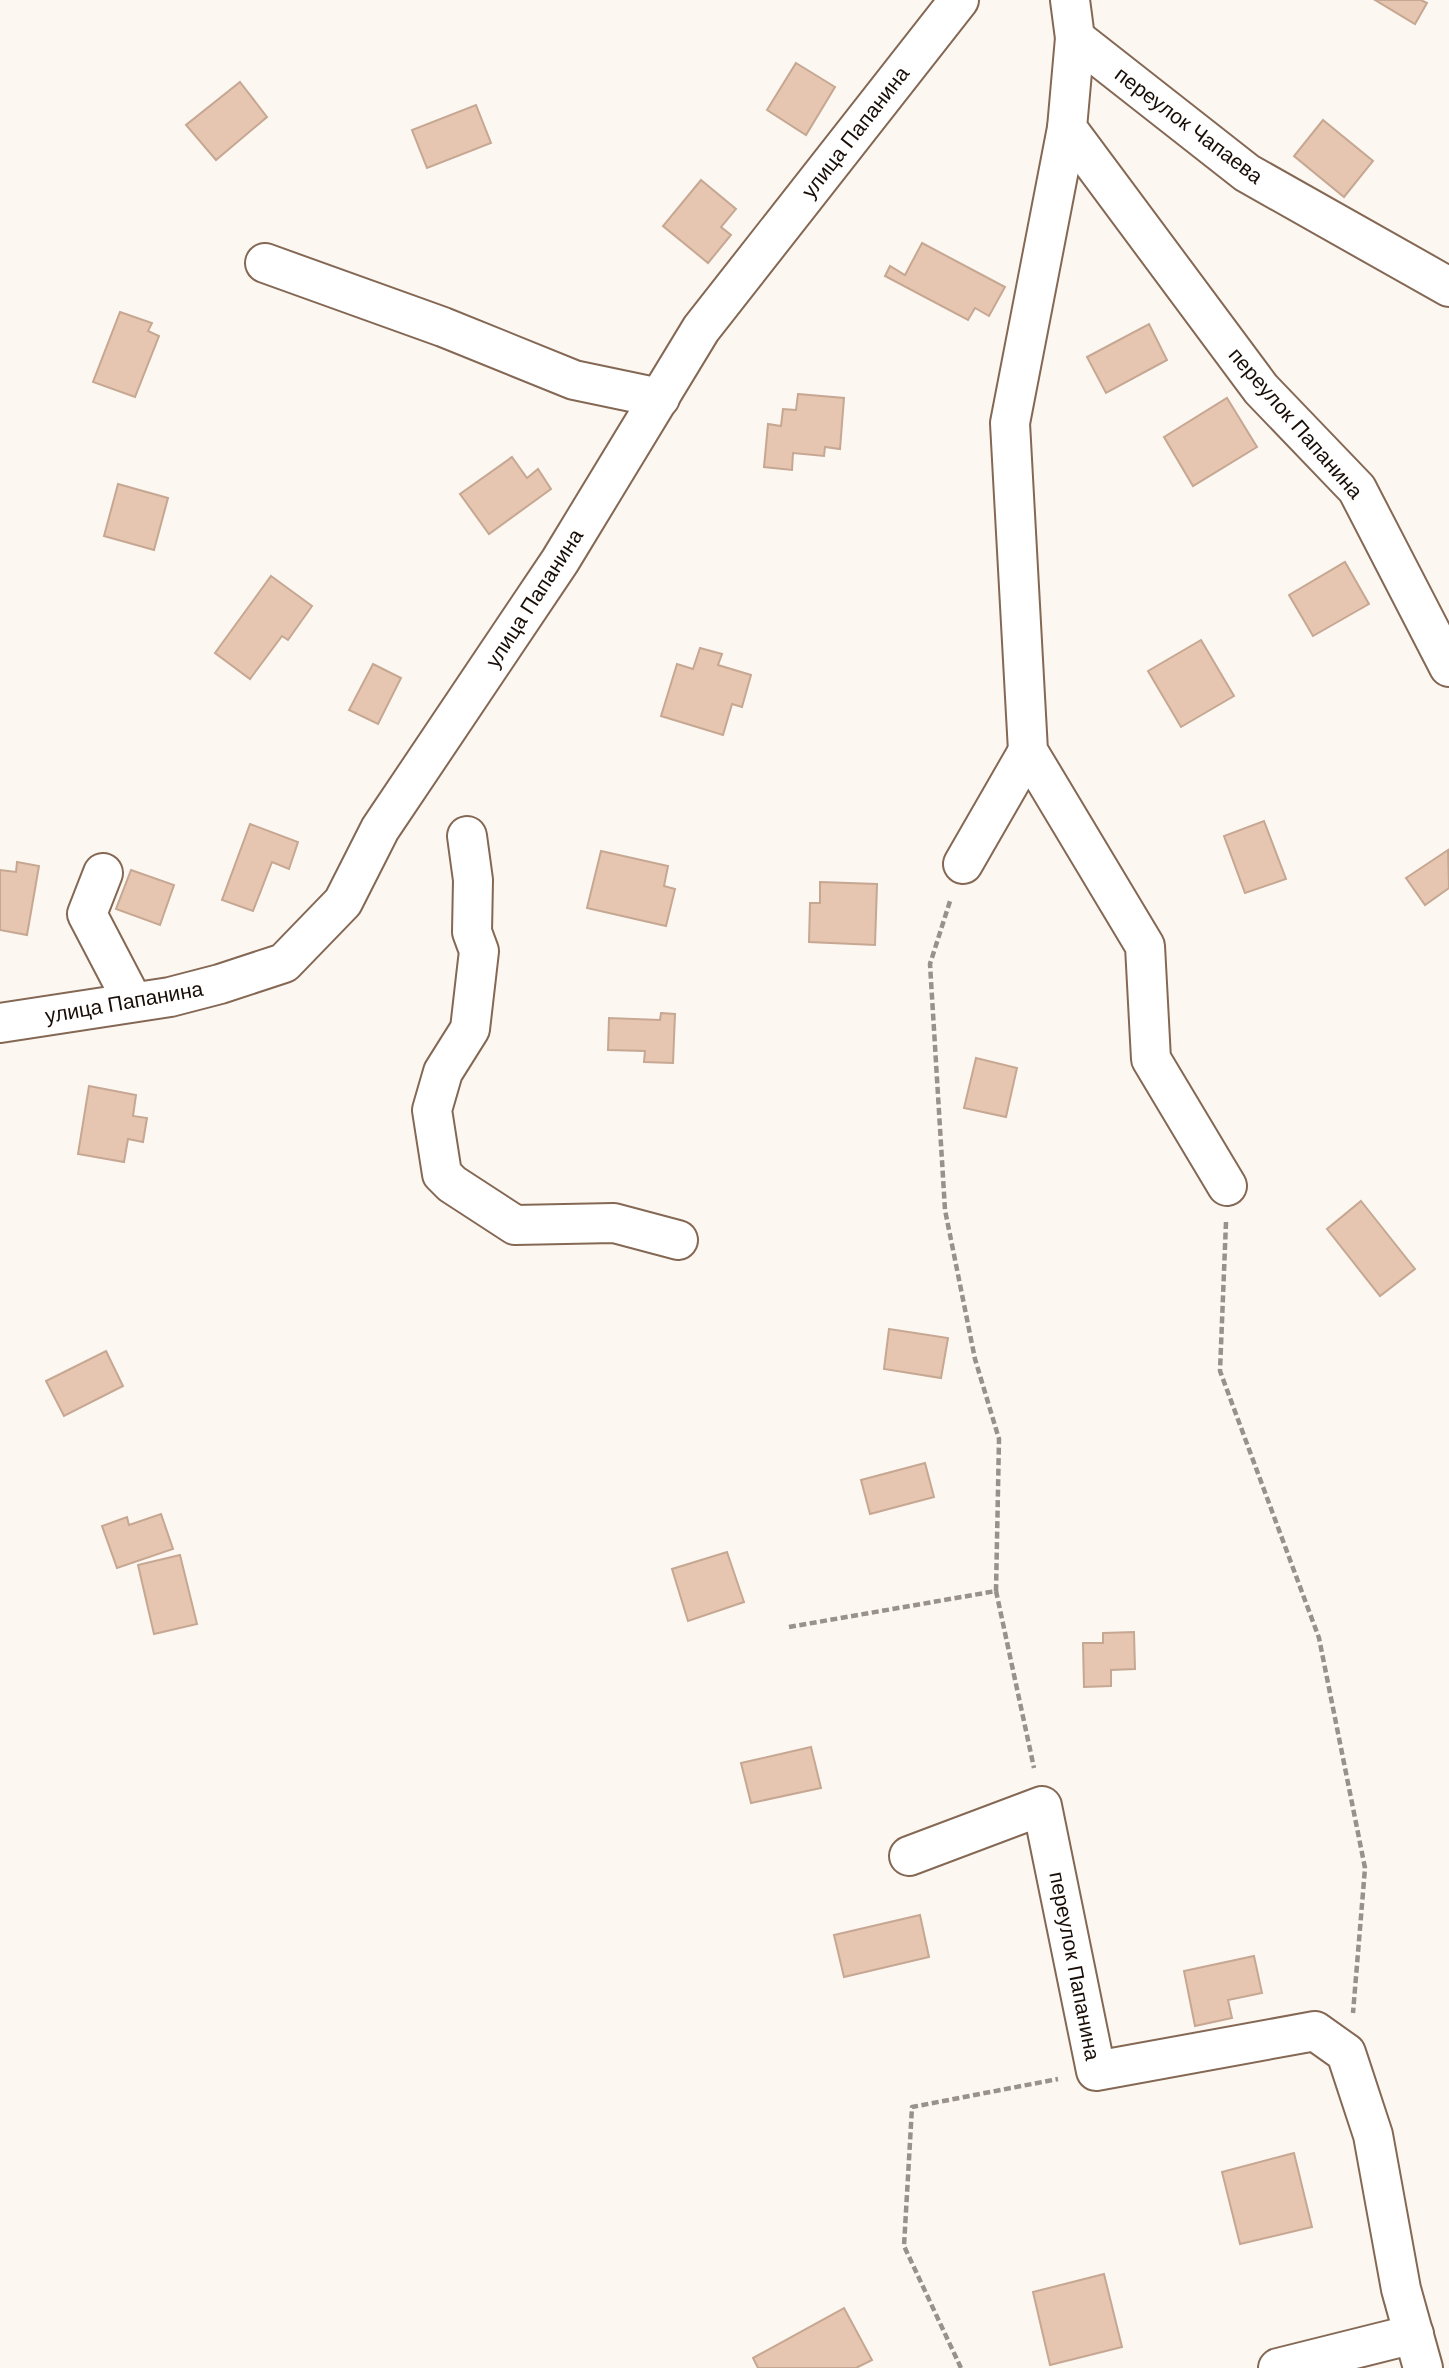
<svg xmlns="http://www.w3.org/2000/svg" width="1449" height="2368" font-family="Helvetica,sans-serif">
	<rect width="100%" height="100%" fill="#fdf7f2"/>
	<g fill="#e6c6b0" stroke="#c6a792" stroke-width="2">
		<polygon points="1375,0 1421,0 1427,3 1415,24"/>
		<polygon points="796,63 835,87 806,135 767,110"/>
		<polygon points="240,82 267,117 216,160 186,125"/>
		<polygon points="476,105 491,143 427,168 412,130"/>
		<polygon points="1323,120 1373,161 1344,197 1294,156"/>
		<polygon points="701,180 736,209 721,227 731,235 708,263 663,226"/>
		<polygon points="922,243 1005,287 989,316 975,308 968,320 885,276 890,266 905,275"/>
		<polygon points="120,312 152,323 148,331 159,336 135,397 93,382"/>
		<polygon points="1149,324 1167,360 1106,393 1087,357"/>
		<polygon points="798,394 844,398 840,449 825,447 824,456 793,453 792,470 764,467 768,424 781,426 783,409 796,410"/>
		<polygon points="1227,398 1257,447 1193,486 1164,437"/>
		<polygon points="512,457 527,478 538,469 551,489 489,534 460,494"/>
		<polygon points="118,484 168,498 154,550 104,536"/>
		<polygon points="1345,562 1369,604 1313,636 1289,595"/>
		<polygon points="271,576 312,606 288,640 282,636 250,679 215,653"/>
		<polygon points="1201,640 1234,696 1181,727 1148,671"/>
		<polygon points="700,648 722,654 718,665 751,675 742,707 732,704 723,735 661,716 677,664 693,669"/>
		<polygon points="373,664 401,678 378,724 349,710"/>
		<polygon points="1264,821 1286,879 1245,893 1224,836"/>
		<polygon points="250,824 298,842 289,869 272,862 253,911 222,900"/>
		<polygon points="1448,850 1449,888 1425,905 1406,878"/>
		<polygon points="601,851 668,866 664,886 675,889 666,926 587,908"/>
		<polygon points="17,862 39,866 27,935 0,930 0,870 16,872"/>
		<polygon points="131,870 174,885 160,925 116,909"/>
		<polygon points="820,882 877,884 875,945 809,942 810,903 820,903"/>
		<polygon points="661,1013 675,1014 673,1063 644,1062 645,1051 608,1050 609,1018 660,1020"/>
		<polygon points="976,1058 1017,1068 1006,1117 964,1108"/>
		<polygon points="89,1086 136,1095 133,1116 147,1118 143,1142 128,1139 124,1162 78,1154"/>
		<polygon points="1361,1201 1415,1269 1380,1296 1327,1229"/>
		<polygon points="889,1329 948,1338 941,1378 884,1369"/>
		<polygon points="106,1351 123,1386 64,1416 46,1381"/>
		<polygon points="925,1463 934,1497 870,1514 861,1480"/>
		<polygon points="161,1514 173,1549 117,1568 102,1526 127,1517 129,1525"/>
		<polygon points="727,1552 744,1602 688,1621 672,1569"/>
		<polygon points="180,1555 197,1624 154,1634 138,1565"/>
		<polygon points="1134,1632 1135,1669 1111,1670 1111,1686 1084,1687 1083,1643 1103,1643 1103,1633"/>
		<polygon points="811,1747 821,1788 751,1803 741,1763"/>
		<polygon points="920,1915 929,1957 844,1977 834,1935"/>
		<polygon points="1254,1956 1262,1993 1228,2000 1232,2018 1195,2026 1184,1971"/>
		<polygon points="1294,2153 1312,2227 1240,2244 1222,2172"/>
		<polygon points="1104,2274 1122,2347 1050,2365 1033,2292"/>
		<polygon points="844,2308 872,2360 856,2368 758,2368 753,2358"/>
	</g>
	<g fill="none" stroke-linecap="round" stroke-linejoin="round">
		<defs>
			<g id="minor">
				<polyline points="1070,0 1075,38 1247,173 1449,287"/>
				<polyline points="1075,38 1067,128 1261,389 1357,489 1449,667"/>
				<polyline points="1067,128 1010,423 1028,751 1145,946 1151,1059 1227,1186"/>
				<polyline points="265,263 443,327 574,380 660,398"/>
				<polyline points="467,836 473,880 472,932 479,951 470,1029 443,1072 432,1110 442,1174 452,1184 515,1225 614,1223 678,1240"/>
				<polyline points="963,864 1028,751"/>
				<polyline points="103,873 87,914 133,1002"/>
				<polyline points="0,1023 170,997 220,984 284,963 343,902 380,829 560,561 701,329 959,0"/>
				<polyline points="909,1856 1042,1806 1096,2071 1315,2031 1346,2053 1349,2062 1373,2135 1401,2289 1423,2368"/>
				<polyline points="1278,2368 1414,2334"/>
			</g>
		</defs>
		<use href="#minor" stroke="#846854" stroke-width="42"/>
		<g stroke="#99918b" stroke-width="4.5" stroke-dasharray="7 3.5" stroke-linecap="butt">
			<polyline points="1226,1222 1220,1371 1319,1638 1365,1868 1353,2013"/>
			<polyline points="996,1591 1034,1768"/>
			<polyline points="789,1627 996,1591 999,1439 975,1359 945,1210 930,964 951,898"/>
			<polyline points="961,2368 904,2246 912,2107 1058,2079"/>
		</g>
		<use href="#minor" stroke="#fff" stroke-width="38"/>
	</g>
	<g text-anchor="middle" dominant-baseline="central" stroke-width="6" stroke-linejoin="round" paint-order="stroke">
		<g font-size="21" fill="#190e07" stroke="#fff">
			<text transform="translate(1189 125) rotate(37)">переулок Чапаева</text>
			<text transform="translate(855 132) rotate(-52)">улица Папанина</text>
			<text transform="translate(1296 423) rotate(49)">переулок Папанина</text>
			<text transform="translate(534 598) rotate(-57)">улица Папанина</text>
			<text transform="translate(124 1002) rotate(-10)">улица Папанина</text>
			<text transform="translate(1075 1966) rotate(79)">переулок Папанина</text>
		</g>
	</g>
</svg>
